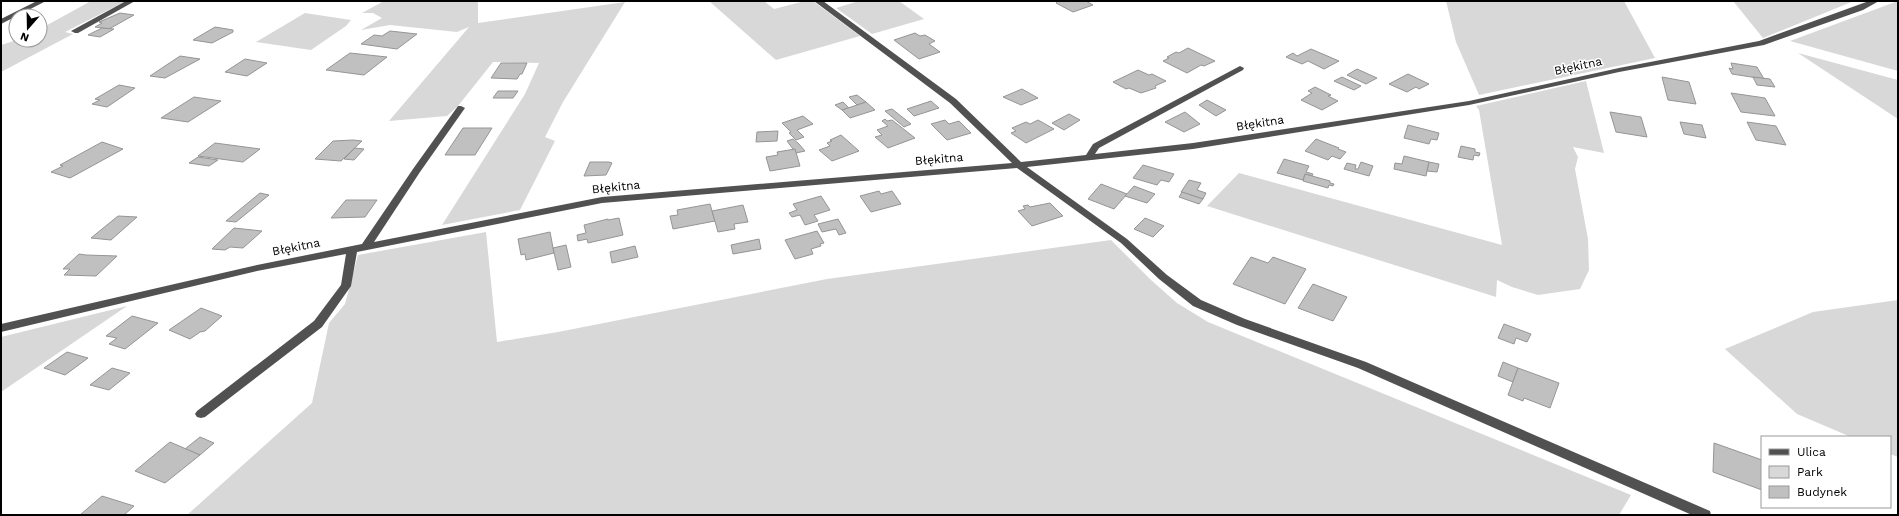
<svg xmlns="http://www.w3.org/2000/svg" width="1899" height="516" font-family="'Work Sans',sans-serif">
	<rect width="100%" height="100%" fill="#fff"/>
	<g fill="#d8d8d8">
		<polygon points="91,1 126,1 65,32 73,34 1,72 1,45 17,40 40,40 40,29"/>
		<polygon points="384,1 478,1 478,23 625,2 563,102 545,137 555,141 520,210 442,225 525,94 539,63 493,62 458,106 447,116 389,121 469,27 457,32 390,25 361,30 382,18 373,13 362,13"/>
		<polygon points="709,1 764,1 774,9 805,1 813,1 860,36 776,60"/>
		<polygon points="859,1 899,1 924,19 872,34 836,8"/>
		<polygon points="1446,1 1624,1 1655,58 1479,95 1456,42"/>
		<polygon points="1733,1 1854,1 1763,38"/>
		<polygon points="1898,1 1898,71 1790,41"/>
		<polygon points="305,13 351,20 346,26 311,50 256,42"/>
		<polygon points="1798,53 1898,80 1898,119"/>
		<polygon points="1586,81 1604,153 1573,147 1578,157 1575,169 1588,239 1589,270 1580,289 1538,295 1512,287 1497,280 1496,297 1207,206 1239,173 1502,245 1479,110 1476,106"/>
		<polygon points="486,232 497,342 558,332 827,279 1111,240 1151,280 1177,303 1208,322 1631,495 1619,515 187,515 312,403 329,323 345,304 358,255"/>
		<polygon points="1898,300 1898,457 1890,454 1890,437 1851,437 1797,414 1725,349 1813,312"/>
		<polygon points="127,306 1,392 1,337"/>
	</g>
	<g fill="#c0c0c0" stroke="#959595">
		<polygon points="1058,1 1086,1 1093,5 1073,12 1056,3"/>
		<polygon points="120,13 134,15 109,29 95,27 102,23 99,22"/>
		<polygon points="215,27 233,30 233,32 212,43 193,40"/>
		<polygon points="102,28 114,29 100,37 88,35"/>
		<polygon points="390,31 417,34 397,49 361,44 374,35 382,36"/>
		<polygon points="915,33 920,36 925,35 935,41 929,44 940,52 919,59 894,40"/>
		<polygon points="1188,48 1215,61 1204,66 1201,65 1187,73 1163,61 1169,58 1167,57 1176,52 1179,53"/>
		<polygon points="1311,49 1339,61 1324,69 1308,61 1302,64 1286,57 1293,53 1297,56"/>
		<polygon points="350,53 387,57 364,75 326,70"/>
		<polygon points="180,56 200,59 165,78 150,76"/>
		<polygon points="245,59 267,63 247,76 225,72"/>
		<polygon points="501,63 527,63 522,74 520,74 517,79 491,78"/>
		<polygon points="1731,63 1757,67 1764,79 1732,74 1729,68 1733,69"/>
		<polygon points="1357,69 1377,78 1366,84 1347,75"/>
		<polygon points="1138,70 1149,75 1152,74 1166,81 1155,86 1156,88 1141,93 1129,88 1126,89 1113,82"/>
		<polygon points="1408,74 1429,84 1419,89 1416,87 1407,92 1389,84"/>
		<polygon points="1342,77 1361,86 1354,90 1334,81"/>
		<polygon points="1662,77 1689,82 1696,104 1668,100"/>
		<polygon points="1753,77 1770,79 1775,87 1757,85"/>
		<polygon points="119,85 135,88 107,107 92,104 100,100 95,99"/>
		<polygon points="1315,87 1331,95 1328,96 1338,101 1322,110 1301,100 1312,93 1308,91"/>
		<polygon points="1022,89 1038,98 1021,105 1003,97"/>
		<polygon points="498,91 518,91 513,98 493,98"/>
		<polygon points="1731,93 1765,98 1775,116 1741,112"/>
		<polygon points="857,95 866,102 857,105 849,97"/>
		<polygon points="194,97 221,101 188,122 161,118"/>
		<polygon points="1207,100 1226,110 1216,116 1199,105"/>
		<polygon points="931,101 939,108 914,116 907,109"/>
		<polygon points="843,102 849,108 842,110 835,105"/>
		<polygon points="866,102 875,110 850,118 842,110"/>
		<polygon points="892,109 911,124 904,127 885,111"/>
		<polygon points="1185,112 1200,124 1184,132 1165,122"/>
		<polygon points="1610,112 1641,117 1647,137 1616,132"/>
		<polygon points="1069,114 1080,120 1064,130 1052,123"/>
		<polygon points="803,116 813,124 797,130 804,137 796,140 789,133 791,132 782,123"/>
		<polygon points="885,119 887,121 892,120 915,138 888,148 875,137 882,135 877,130 888,126 882,121"/>
		<polygon points="945,120 949,124 959,121 971,133 947,140 931,124"/>
		<polygon points="1038,120 1054,129 1026,143 1011,133 1016,131 1012,128 1026,122 1030,124"/>
		<polygon points="1680,122 1702,125 1706,138 1684,134"/>
		<polygon points="1747,122 1776,126 1786,145 1756,140"/>
		<polygon points="1408,125 1439,133 1437,140 1431,139 1429,144 1404,138"/>
		<polygon points="463,128 492,128 475,155 445,155"/>
		<polygon points="778,131 777,141 756,142 757,132"/>
		<polygon points="841,135 859,151 832,161 819,150 830,146 827,143 832,141 830,140"/>
		<polygon points="793,139 799,144 805,151 796,153 787,141"/>
		<polygon points="1316,139 1339,148 1338,149 1346,152 1340,159 1332,156 1328,160 1305,151"/>
		<polygon points="353,140 362,141 341,161 315,159 333,141"/>
		<polygon points="102,142 123,149 70,178 51,172 63,166 60,165"/>
		<polygon points="215,143 260,149 243,162 198,156"/>
		<polygon points="1461,146 1475,149 1475,152 1480,153 1479,156 1474,155 1473,160 1458,157"/>
		<polygon points="355,148 364,149 354,160 344,159"/>
		<polygon points="795,149 800,166 770,171 766,157 778,155 777,152"/>
		<polygon points="1404,156 1429,162 1426,176 1394,169 1395,163 1402,164"/>
		<polygon points="198,157 218,160 209,166 189,163"/>
		<polygon points="1284,159 1309,166 1306,172 1313,174 1312,176 1305,174 1303,180 1277,173"/>
		<polygon points="590,162 609,162 612,163 606,175 584,176"/>
		<polygon points="1361,162 1373,166 1369,176 1344,169 1347,163 1356,165 1355,169 1358,169"/>
		<polygon points="1429,162 1439,164 1437,172 1427,171"/>
		<polygon points="1143,165 1174,174 1169,182 1161,180 1157,185 1133,178"/>
		<polygon points="1305,174 1330,181 1330,183 1334,184 1333,186 1329,185 1328,188 1303,181"/>
		<polygon points="1189,180 1201,183 1197,190 1206,193 1203,199 1181,192"/>
		<polygon points="1101,184 1127,194 1114,209 1088,199"/>
		<polygon points="1134,186 1155,194 1147,203 1125,196"/>
		<polygon points="879,191 881,194 892,191 901,204 871,212 860,196"/>
		<polygon points="1182,192 1203,199 1199,204 1179,197"/>
		<polygon points="260,193 269,195 236,222 226,221"/>
		<polygon points="821,196 830,210 814,215 818,221 805,225 800,215 792,217 789,213 797,210 793,204"/>
		<polygon points="346,200 377,200 365,217 331,218"/>
		<polygon points="1050,203 1063,216 1032,226 1018,211 1025,209 1023,206 1028,205 1030,207"/>
		<polygon points="710,204 715,221 673,229 670,216 678,215 677,210"/>
		<polygon points="743,205 748,222 734,224 735,229 718,232 712,211"/>
		<polygon points="118,216 137,217 111,240 91,238"/>
		<polygon points="619,218 623,235 588,243 587,239 578,241 577,235 586,233 584,225 608,219 608,220"/>
		<polygon points="1145,218 1164,226 1153,237 1134,229"/>
		<polygon points="838,219 846,233 839,235 836,229 822,232 818,224"/>
		<polygon points="234,228 262,231 243,248 230,247 225,250 212,249"/>
		<polygon points="817,231 824,243 820,244 821,246 811,249 813,254 795,259 785,240"/>
		<polygon points="550,232 554,253 526,260 525,254 521,255 518,239"/>
		<polygon points="759,239 761,249 733,254 731,245"/>
		<polygon points="566,245 571,267 558,270 553,248"/>
		<polygon points="635,246 638,257 612,263 610,252"/>
		<polygon points="79,254 86,255 117,256 96,276 64,275 70,269 63,269"/>
		<polygon points="1251,257 1268,263 1273,257 1306,269 1285,304 1233,284"/>
		<polygon points="1313,284 1347,297 1333,321 1298,308"/>
		<polygon points="201,308 222,316 205,331 200,332 190,339 169,330"/>
		<polygon points="132,316 158,323 125,349 109,344 117,338 106,336"/>
		<polygon points="1504,324 1531,334 1527,342 1516,338 1514,344 1498,338"/>
		<polygon points="67,352 88,358 65,375 44,368"/>
		<polygon points="1503,362 1518,368 1513,382 1498,376"/>
		<polygon points="112,368 130,373 109,390 90,385"/>
		<polygon points="1518,368 1559,383 1550,408 1524,398 1523,401 1508,395"/>
		<polygon points="200,437 214,443 200,455 185,449"/>
		<polygon points="170,442 200,455 165,483 135,471"/>
		<polygon points="1714,443 1762,460 1762,490 1713,472"/>
		<polygon points="102,496 134,506 124,515 80,515"/>
	</g>
	<g fill="none" stroke-linecap="round" stroke-linejoin="round">
		<g fill="#515151" fill-rule="evenodd">
			<polygon points="37,1 46,1 1,24 1,19"/>
			<polygon points="126,1 135,1 78,33 75,33 71,31"/>
			<polygon points="814,1 823,1 956,99 1021,162 1086,155 1093,144 1240,66 1244,68 1243,70 1099,148 1095,154 1193,143 1469,101 1619,68 1759,41 1869,1 1879,1 1863,10 1764,45 1619,72 1469,105 1193,149 1027,167 1127,239 1167,275 1201,300 1245,319 1366,362 1710,511 1711,515 1692,515 1358,368 1237,325 1193,306 1159,279 1121,243 1017,168 602,203 357,252 351,286 322,327 205,417 201,418 197,417 195,414 197,411 314,321 341,285 346,254 257,271 1,332 1,324 257,265 362,244 413,169 458,106 461,106 465,108 420,172 374,242 602,197 1012,163 950,103"/>
		</g>
	</g>
	<g text-anchor="middle" dominant-baseline="central" stroke-width="3" stroke-linejoin="round" paint-order="stroke">
		<g font-size="12" fill="#000" stroke="#fff">
			<text transform="translate(1578 66) rotate(-12)">Błękitna</text>
			<text transform="translate(1260 123) rotate(-9)">Błękitna</text>
			<text transform="translate(939 159) rotate(-5)">Błękitna</text>
			<text transform="translate(616 187) rotate(-6)">Błękitna</text>
			<text transform="translate(296 247) rotate(-11)">Błękitna</text>
		</g>
	</g>
	<rect width="1899" height="516" fill="none" stroke="#000000" stroke-width="4"/>
	<rect x="1761" y="436" width="130" height="72" fill="#ffffff" stroke="#999999"/>
	<rect x="1769" y="449" width="20" height="6" fill="#515151" stroke="#999999"/>
	<text x="1797" y="456" font-size="12" fill="#000000">Ulica</text>
	<rect x="1769" y="466" width="20" height="12" fill="#d8d8d8" stroke="#999999"/>
	<text x="1797" y="476" font-size="12" fill="#000000">Park</text>
	<rect x="1769" y="486" width="20" height="12" fill="#c0c0c0" stroke="#999999"/>
	<text x="1797" y="496" font-size="12" fill="#000000">Budynek</text>
	<g transform="translate(28 28) rotate(200)"><circle r="19" fill="#ffffff" stroke="#999999"/>
	<path d="M0-3L7 15L0 10L-7 15Z" fill="#000000"/>
	<text y="-6" font-size="11" font-weight="bold" text-anchor="middle" fill="#000000">N</text>
	</g>
</svg>
